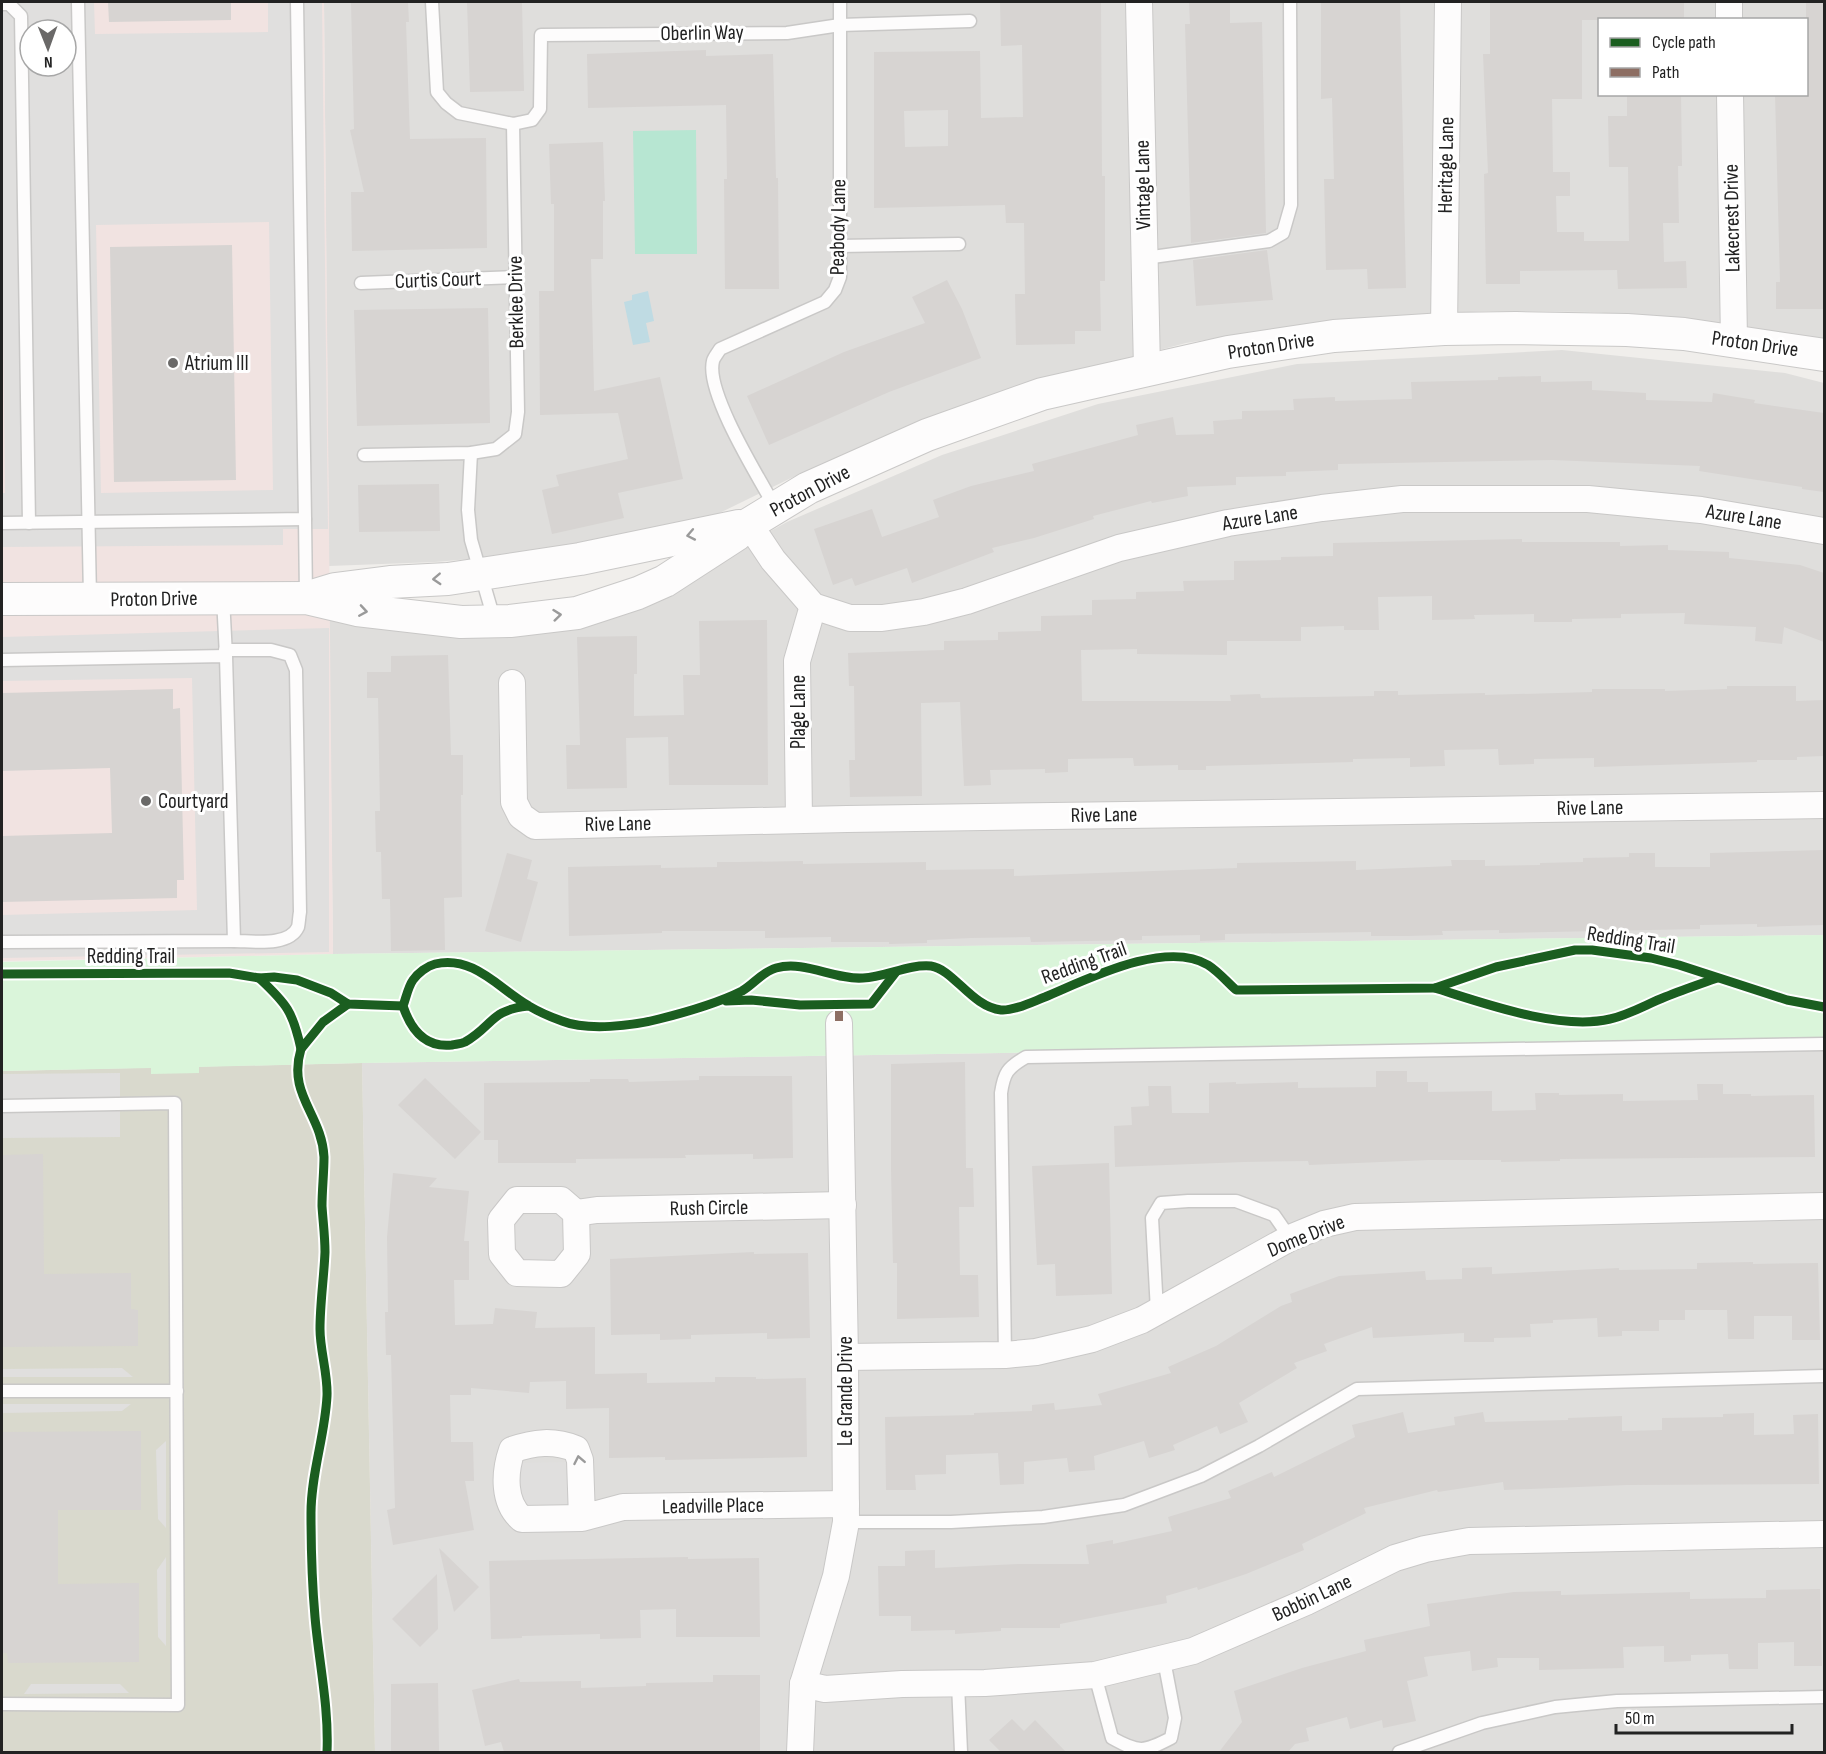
<svg xmlns="http://www.w3.org/2000/svg" width="1826" height="1754" font-family="'Sofia Sans Condensed',sans-serif">
	<rect width="100%" height="100%" fill="#f0eeeb"/>
	<g fill="#dfdedc" fill-rule="evenodd">
		<path d="M324,2h1500v342l-130,-23 -100,-9 -108,-1 -156,10 -144,22 -186,49 -86,31 -125,56 -96,47 -75,20 -183,16 -106,4zM1600,20h206v74h-206z"/>
		<polygon points="1562,350 1785,373 1824,383 1824,935 333,954 329,617 452,631 722,558 787,522 942,455 1098,404 1297,364"/>
		<polygon points="1824,1040 1824,1752 375,1752 362,1063"/>
	</g>
	<path fill="#f1e3e1" fill-rule="evenodd" d="M2,2h322l9,952 -331,7zM30,30h36v36h-36z"/>
	<polygon fill="#d9d9cd" points="362,1063 375,1752 2,1752 2,1071"/>
	<polygon fill="#daf5da" points="1824,935 1824,1040 362,1063 199,1067 199,1073 151,1074 151,1068 2,1071 2,962 333,954"/>
	<polygon fill="#b7e6d2" points="696,130 697,254 635,254 633,131"/>
	<g fill="#e0dfde" fill-rule="evenodd">
		<path d="M2,2h92l1,32 173,-2v-30h54l6,527h-45v16l-281,2v-54h3l-3,-259zM30,30h36v36h-36zM269,222l4,268 -172,3 -5,-268z"/>
		<polygon points="329,628 329,952 2,958 2,915 197,910 192,678 2,681 2,637"/>
		<polygon points="120,1073 120,1137 2,1138 2,1074"/>
		<polygon points="561,1214 563,1260 514,1262 513,1216"/>
		<polygon points="122,1368 133,1377 2,1377 2,1369"/>
		<polygon points="2,1404 131,1404 122,1411 2,1413"/>
		<polygon points="166,1441 166,1528 158,1519 156,1450"/>
		<polygon points="568,1462 569,1511 520,1512 519,1463"/>
		<polygon points="166,1557 166,1646 158,1637 157,1570"/>
		<polygon points="31,1684 120,1684 129,1693 24,1694"/>
	</g>
	<polygon fill="#bfdbe3" points="648,291 654,321 646,323 650,342 633,345 624,302 632,300 632,295"/>
	<g fill="#d7d4d2" fill-rule="evenodd">
		<polygon points="108,2 231,2 231,20 109,22"/>
		<polygon points="351,2 408,2 409,22 406,22 410,139 486,138 487,248 352,251 351,192 364,192 350,130 354,129"/>
		<polygon points="467,2 522,2 524,91 470,92"/>
		<path d="M1000,2h101l1,174h3v105h-5l1,50h-26v13l-59,1 -1,-51h10l-1,-71h-18l-1,-18 -131,3v-156l106,-1 1,67 42,-1 -1,-72 -21,1zM948,110v36l-43,1 -1,-36z"/>
		<polygon points="1189,2 1230,2 1230,23 1262,22 1266,233 1191,243 1185,24 1190,24"/>
		<polygon points="1321,2 1400,2 1406,288 1368,289 1367,269 1326,270 1324,179 1334,179 1332,98 1321,99"/>
		<polygon points="1490,2 1684,2 1684,20 1582,20 1582,99 1552,99 1553,172 1570,172 1570,196 1556,196 1557,232 1584,232 1584,241 1629,241 1628,167 1609,167 1608,116 1627,116 1627,94 1681,94 1682,166 1678,166 1679,223 1663,223 1664,262 1686,261 1687,288 1618,289 1617,270 1520,271 1520,284 1486,284 1484,174 1488,173 1483,54 1490,54"/>
		<polygon points="1806,2 1824,2 1824,309 1776,309 1776,282 1780,282 1775,94 1806,94"/>
		<polygon points="706,50 706,56 773,54 776,178 778,178 779,289 725,289 724,179 727,179 726,105 588,108 587,54"/>
		<polygon points="603,142 605,201 603,201 603,259 591,259 594,391 660,377 683,479 618,493 624,518 552,534 542,490 559,486 556,475 628,459 618,413 540,415 539,291 554,291 554,204 551,204 549,144"/>
		<polygon points="232,245 236,480 114,482 110,247"/>
		<polygon points="1267,250 1273,300 1196,306 1193,260"/>
		<polygon points="947,280 962,309 981,358 889,392 769,445 747,396 844,352 925,323 912,297"/>
		<polygon points="488,308 490,423 357,426 354,310"/>
		<polygon points="1541,376 1541,382 1592,381 1592,390 1646,393 1646,400 1712,402 1713,393 1755,400 1754,403 1824,413 1824,492 1802,489 1802,487 1699,471 1700,466 1552,460 1338,464 1338,470 1286,472 1286,476 1236,477 1236,485 1187,487 1188,496 1152,503 1151,501 1093,516 1094,519 1034,538 992,548 994,552 912,583 907,568 855,586 852,578 833,585 814,529 872,509 882,537 939,517 933,500 971,486 1034,471 1032,464 1138,435 1136,425 1173,417 1176,435 1214,434 1213,421 1242,419 1242,411 1294,410 1293,399 1335,397 1335,401 1412,399 1411,382 1498,380 1498,377"/>
		<polygon points="439,484 440,531 359,532 358,485"/>
		<polygon points="1522,539 1522,542 1620,542 1620,546 1668,545 1668,550 1729,552 1729,558 1800,565 1824,573 1824,642 1784,627 1782,644 1755,641 1756,627 1684,624 1685,613 1621,614 1621,618 1572,619 1572,622 1534,622 1534,614 1474,615 1475,619 1432,620 1432,596 1378,597 1379,630 1344,630 1344,626 1301,627 1301,641 1227,641 1227,655 1137,654 1137,649 1081,650 1082,701 1231,701 1230,695 1260,694 1261,698 1374,696 1374,691 1398,691 1398,695 1485,693 1485,695 1592,692 1592,689 1665,689 1665,691 1727,689 1727,686 1796,686 1796,701 1824,700 1824,756 1797,757 1797,760 1757,760 1757,762 1594,767 1594,758 1534,759 1534,764 1499,765 1498,749 1444,750 1445,766 1410,767 1410,758 1353,759 1353,762 1206,766 1206,770 1178,770 1178,765 1134,766 1133,758 1068,759 1068,772 1045,773 1045,769 990,770 991,785 964,786 960,702 921,703 922,796 850,797 849,760 855,760 854,686 849,686 848,653 944,650 944,641 998,640 998,632 1041,631 1041,616 1092,615 1092,600 1136,599 1136,592 1184,591 1183,581 1234,580 1234,561 1281,560 1281,557 1333,556 1333,543"/>
		<polygon points="767,620 768,785 669,785 668,737 626,738 627,788 567,789 566,745 580,745 577,637 637,636 637,674 634,674 634,716 684,715 683,675 700,675 699,621"/>
		<polygon points="448,655 451,755 463,755 463,795 461,795 462,897 444,898 445,950 391,951 390,899 382,899 381,852 376,852 375,811 380,811 378,698 367,698 367,672 391,672 391,656"/>
		<polygon points="173,689 173,709 180,708 184,880 177,880 177,898 2,902 2,836 112,833 110,768 2,771 2,693"/>
		<polygon points="1824,850 1824,925 1757,927 1757,924 1700,925 1700,929 1499,933 1499,930 1442,931 1443,935 1407,936 1371,936 1371,932 1225,934 1225,940 1200,941 1200,935 1142,936 1142,940 1031,942 1030,937 971,938 927,940 927,943 889,944 889,942 831,942 831,937 765,938 765,931 662,931 662,933 569,936 568,867 661,865 661,868 717,867 717,862 739,862 803,861 803,864 926,862 926,870 1014,869 1014,876 1237,868 1237,863 1356,861 1356,870 1452,866 1451,860 1485,860 1485,866 1540,865 1540,863 1583,862 1583,858 1629,857 1629,853 1655,853 1655,867 1710,867 1710,853"/>
		<polygon points="507,853 532,860 527,879 538,882 521,942 485,931"/>
		<polygon points="965,1062 966,1168 973,1168 974,1207 959,1207 960,1275 978,1275 979,1317 897,1319 897,1263 893,1263 891,1170 891,1064"/>
		<polygon points="1376,1071 1407,1071 1407,1082 1428,1082 1428,1092 1492,1091 1492,1111 1536,1110 1535,1093 1559,1093 1559,1095 1623,1094 1623,1101 1698,1100 1697,1084 1723,1084 1723,1094 1751,1094 1751,1096 1814,1095 1815,1157 1560,1159 1560,1161 1501,1162 1501,1160 1429,1160 1309,1165 1308,1161 1244,1162 1115,1167 1114,1126 1132,1125 1131,1107 1149,1106 1148,1086 1171,1086 1172,1113 1209,1113 1209,1083 1236,1082 1236,1084 1298,1082 1298,1088 1376,1087"/>
		<polygon points="699,1076 792,1076 793,1158 753,1159 753,1154 685,1155 686,1158 576,1159 576,1163 498,1163 498,1140 484,1140 484,1083 590,1082 590,1079 628,1079 629,1082 699,1080"/>
		<polygon points="425,1078 481,1132 455,1159 398,1105"/>
		<polygon points="43,1154 44,1274 131,1273 131,1309 138,1310 138,1346 2,1347 2,1155"/>
		<polygon points="1109,1163 1112,1294 1056,1296 1055,1264 1037,1265 1032,1166"/>
		<polygon points="393,1173 437,1178 429,1187 469,1191 464,1241 469,1241 469,1280 454,1280 455,1325 493,1324 495,1308 537,1312 535,1328 595,1327 595,1374 647,1373 647,1383 715,1382 715,1377 756,1377 756,1379 806,1378 807,1457 665,1460 665,1457 609,1458 609,1408 566,1409 566,1381 530,1382 529,1393 471,1388 471,1395 450,1395 451,1442 473,1442 474,1481 465,1481 474,1530 393,1545 387,1510 395,1508 391,1355 386,1355 385,1312 388,1312 387,1237"/>
		<polygon points="754,1252 754,1254 808,1253 810,1338 767,1339 767,1333 691,1335 691,1339 660,1340 660,1334 611,1335 610,1259"/>
		<polygon points="1753,1262 1753,1264 1818,1263 1820,1340 1792,1340 1792,1316 1754,1316 1754,1339 1728,1339 1727,1310 1685,1310 1685,1320 1659,1320 1659,1331 1622,1331 1622,1336 1598,1337 1597,1318 1553,1320 1553,1323 1530,1324 1531,1337 1494,1338 1494,1342 1464,1342 1464,1333 1373,1338 1372,1327 1324,1344 1327,1351 1294,1363 1297,1368 1239,1403 1248,1422 1220,1434 1217,1426 1173,1445 1175,1450 1149,1458 1144,1441 1094,1456 1095,1470 1069,1472 1067,1458 1024,1462 1024,1484 1000,1485 998,1453 946,1455 946,1474 915,1475 916,1490 886,1490 885,1417 974,1415 974,1413 1032,1411 1032,1405 1054,1403 1055,1410 1102,1405 1098,1394 1171,1373 1168,1367 1216,1346 1281,1306 1292,1302 1290,1294 1339,1276 1425,1271 1426,1280 1462,1279 1462,1268 1492,1267 1492,1274 1619,1268 1619,1270 1697,1269 1697,1263"/>
		<polygon points="1403,1412 1408,1433 1455,1425 1454,1417 1483,1412 1485,1422 1568,1420 1568,1418 1622,1416 1622,1431 1662,1430 1662,1418 1723,1417 1723,1414 1754,1413 1754,1435 1794,1434 1793,1415 1818,1414 1819,1484 1627,1485 1504,1490 1503,1482 1438,1492 1437,1490 1364,1508 1366,1513 1302,1544 1304,1550 1246,1574 1198,1590 1197,1587 1166,1596 1167,1603 1060,1624 1060,1628 1001,1628 1001,1631 955,1634 955,1630 911,1631 911,1616 879,1616 878,1566 905,1566 905,1551 935,1550 935,1568 1018,1564 1089,1564 1086,1545 1113,1540 1113,1544 1172,1531 1168,1517 1231,1498 1228,1491 1272,1472 1274,1477 1355,1437 1352,1425"/>
		<polygon points="141,1431 141,1510 58,1510 58,1584 139,1583 139,1662 8,1663 7,1653 2,1653 2,1432"/>
		<polygon points="439,1548 479,1587 454,1612"/>
		<polygon points="688,1557 688,1559 759,1558 760,1637 676,1637 676,1609 640,1610 641,1638 600,1639 600,1634 522,1636 522,1638 491,1639 489,1561"/>
		<polygon points="437,1574 438,1629 420,1647 392,1619"/>
		<polygon points="1820,1589 1822,1666 1794,1666 1794,1642 1758,1643 1758,1669 1729,1669 1728,1654 1691,1655 1691,1661 1664,1662 1664,1646 1623,1647 1624,1668 1539,1670 1539,1658 1497,1658 1498,1667 1472,1671 1470,1651 1424,1657 1428,1676 1407,1681 1416,1721 1383,1728 1382,1720 1350,1729 1347,1717 1306,1728 1309,1741 1295,1744 1288,1752 1219,1752 1242,1722 1234,1691 1302,1668 1366,1651 1364,1640 1430,1626 1427,1604 1514,1592 1561,1591 1561,1595 1690,1592 1690,1599 1766,1598 1766,1590"/>
		<polygon points="713,1675 760,1675 760,1752 504,1752 501,1742 485,1746 472,1690 519,1679 520,1682 581,1681 581,1688 646,1686 646,1683 713,1682"/>
		<polygon points="438,1683 439,1752 391,1752 391,1684"/>
		<polygon points="1012,1719 1024,1731 1035,1720 1066,1752 1001,1752 989,1740"/>
	</g>
	<g fill="none" stroke-linecap="round" stroke-linejoin="round">
		<defs>
			<g id="service">
				<polyline points="78,2 90,597"/>
				<polyline points="432,2 437,92 446,103 459,113 513,124 532,120 540,109 541,35 787,33 840,25 970,21"/>
				<polyline points="2,4 9,4 21,16 29,523"/>
				<polyline points="839,246 959,244"/>
				<polyline points="1145,258 1269,241 1283,233 1291,205 1290,2"/>
				<polyline points="361,283 515,277"/>
				<polyline points="471,453 468,510 471,540 494,619"/>
				<polyline points="364,455 471,453 496,449 515,434 518,412 513,124"/>
				<path d="M775,507c-16,-29 -70,-115 -62,-146 1,-4 5,-8 7,-12l105,-47 10,-12 5,-13v-275"/>
				<polyline points="305,519 306,597"/>
				<polyline points="2,523 305,519 297,2"/>
				<polyline points="223,598 226,656"/>
				<path d="M225,650h46l19,5 6,15 4,242c-1,5 -1,11 -2,15 -9,20 -46,14 -64,14"/>
				<polyline points="2,660 226,656 234,941 2,942"/>
				<polyline points="2,1106 175,1103 178,1705 2,1704"/>
				<polyline points="1157,1311 1152,1218 1161,1203 1188,1201 1236,1201 1274,1215 1290,1238"/>
				<path d="M1005,1355l-4,-262c3,-20 6,-25 25,-36l798,-13"/>
				<polyline points="2,1391 177,1391"/>
				<polyline points="846,1522 951,1522 1043,1517 1124,1505 1201,1476 1259,1446 1357,1389 1824,1376"/>
				<path d="M1095,1675l17,63c27,15 32,14 59,0l4,-20 -11,-58"/>
				<polyline points="958,1684 961,1752"/>
				<polyline points="1399,1752 1482,1723 1555,1707 1617,1701 1824,1697"/>
			</g>
			<g id="minor">
				<polyline points="1139,2 1147,369"/>
				<polyline points="1729,2 1729,20"/>
				<polyline points="1730,94 1734,341"/>
				<polyline points="1444,329 1448,2"/>
				<polyline points="749,524 773,560 813,606 850,618 882,618 924,612 967,601 1119,548 1228,523 1322,508 1402,499 1588,499 1701,510 1824,531"/>
				<polyline points="512,683 514,802 521,816 535,826 847,819 1824,805"/>
				<polyline points="799,820 797,661 813,606"/>
				<polygon points="517,1200 561,1200 576,1213 577,1254 561,1274 517,1273 502,1254 501,1220"/>
				<polyline points="576,1213 597,1210 843,1205"/>
				<polyline points="845,1357 1005,1355 1036,1352 1092,1339 1142,1320 1290,1238 1324,1224 1355,1217 1824,1206"/>
				<path d="M582,1518l-2,-58 -4,-11c-22,-9 -42,-7 -64,1 -8,23 -9,53 10,69l60,-1 41,-11 223,-3"/>
				<polyline points="803,1684 825,1689 902,1684 985,1683 1095,1675 1193,1651 1306,1602 1395,1558 1425,1549 1469,1541 1824,1534"/>
				<polyline points="800,1752 803,1684 836,1576 846,1522 845,1357 839,1023"/>
			</g>
			<g id="tertiary">
				<polyline points="312,596 335,589 390,582 448,579 580,559 739,526"/>
				<polyline points="2,599 306,598 357,610 461,622 510,621 577,613 638,593 665,581 736,535 749,524 808,488 927,435 1042,394 1228,352 1334,336 1444,329 1516,328 1627,330 1684,334 1824,355"/>
			</g>
		</defs>
		<use href="#service" stroke="#c9c8c7" stroke-width="15"/>
		<use href="#minor" stroke="#c9c8c7" stroke-width="28"/>
		<use href="#tertiary" stroke="#c9c8c7" stroke-width="34"/>
		<use href="#service" stroke="#fdfcfc" stroke-width="12"/>
		<use href="#minor" stroke="#fdfcfc" stroke-width="26"/>
		<use href="#tertiary" stroke="#fdfcfc" stroke-width="32"/>
		<polyline stroke="#8d6e63" stroke-width="8" stroke-dasharray="15 8" stroke-linecap="butt" points="839,1006 839,1023"/>
		<defs>
			<g id="cycleway">
				<polyline points="2,974 229,973 259,978 274,977 297,980 331,993 348,1004 403,1006"/>
				<path d="M259,978c28,26 34,34 42,71l22,-27 25,-18"/>
				<path d="M1435,988c48,15 125,43 175,31 19,-4 37,-15 55,-22 17,-7 35,-13 52,-19"/>
				<polyline points="726,1001 751,1000 800,1005 871,1004 896,972"/>
				<path d="M528,1006c-38,4 -35,20 -63,36 -4,2 -8,2 -13,3 -27,3 -41,-15 -49,-39 3,-8 5,-19 10,-26 5,-7 14,-14 22,-16 39,-9 64,25 94,42 10,6 22,11 33,15 25,10 71,5 97,-2 28,-7 57,-15 83,-28 12,-7 20,-19 34,-23 29,-8 58,12 87,10 23,-1 45,-14 68,-12 22,3 41,41 70,44 13,1 31,-8 44,-13 41,-17 120,-58 163,-32 11,7 19,17 28,25h6l193,-2 61,-21 79,-17h17l59,8 28,7 108,35 37,7"/>
				<path d="M301,1049c-14,46 21,65 23,108 0,16 -2,33 -2,49 1,16 3,30 3,46 -1,25 -5,51 -5,77 0,22 8,45 7,67 -2,40 -16,77 -16,117 0,34 1,70 4,104 4,46 14,90 12,135"/>
			</g>
		</defs>
		<use href="#cycleway" stroke="#fff" stroke-width="13"/>
		<use href="#cycleway" stroke="#1b5e20" stroke-width="9"/>
	</g>
	<defs><path id="oneway-chevron" d="M-2-3.5L2.5 0L-2 3.5" fill="none" stroke-width="1.6" stroke-linecap="round" stroke-linejoin="round" transform="scale(1.5)"/></defs>
	<g stroke="#9a9a9a">
		<use href="#oneway-chevron" transform="translate(691 535) rotate(169)"/>
		<use href="#oneway-chevron" transform="translate(437 579) rotate(177)"/>
		<use href="#oneway-chevron" transform="translate(363 611) rotate(9)"/>
		<use href="#oneway-chevron" transform="translate(557 615) rotate(-6)"/>
		<use href="#oneway-chevron" transform="translate(579 1460) rotate(-101)"/>
	</g>
	<g fill="#6a6968" stroke="#fff" stroke-width="2">
		<circle cx="173" cy="363" r="6"/>
		<circle cx="146" cy="801" r="6"/>
	</g>
	<g text-anchor="middle" dominant-baseline="central" stroke-width="6" stroke-linejoin="round" paint-order="stroke">
		<g font-size="21" fill="#222" stroke="#fff">
			<text transform="translate(702 33) rotate(-1)">Oberlin Way</text>
			<text transform="translate(1446 165) rotate(-89)">Heritage Lane</text>
			<text transform="translate(1143 185) rotate(-91)">Vintage Lane</text>
			<text transform="translate(1732 218) rotate(-91)">Lakecrest Drive</text>
			<text transform="translate(838 227) rotate(-89)">Peabody Lane</text>
			<text transform="translate(438 280) rotate(-2)">Curtis Court</text>
			<text transform="translate(516 302) rotate(-91)">Berklee Drive</text>
			<text transform="translate(1755 344) rotate(8)">Proton Drive</text>
			<text transform="translate(1271 346) rotate(-9)">Proton Drive</text>
			<text transform="translate(810 491) rotate(-28)">Proton Drive</text>
			<text transform="translate(1744 517) rotate(9)">Azure Lane</text>
			<text transform="translate(1260 518) rotate(-9)">Azure Lane</text>
			<text transform="translate(154 599) rotate(-1)">Proton Drive</text>
			<text transform="translate(798 712) rotate(-90)">Plage Lane</text>
			<text transform="translate(1590 808) rotate(-1)">Rive Lane</text>
			<text transform="translate(1104 815) rotate(-1)">Rive Lane</text>
			<text transform="translate(618 824) rotate(-1)">Rive Lane</text>
			<text transform="translate(1631 940) rotate(9)">Redding Trail</text>
			<text x="131" y="956">Redding Trail</text>
			<text transform="translate(1084 963) rotate(-20)">Redding Trail</text>
			<text transform="translate(709 1208) rotate(-1)">Rush Circle</text>
			<text transform="translate(1306 1236) rotate(-22)">Dome Drive</text>
			<text transform="translate(845 1391) rotate(-90)">Le Grande Drive</text>
			<text transform="translate(713 1506) rotate(-1)">Leadville Place</text>
			<text transform="translate(1312 1598) rotate(-25)">Bobbin Lane</text>
		</g>
		<g font-size="21" fill="#222" stroke="#fff" text-anchor="start">
			<text x="185" y="363">Atrium III</text>
			<text x="158" y="801">Courtyard</text>
		</g>
	</g>
	<rect width="1826" height="1754" fill="none" stroke="#222222" stroke-width="6"/>
	<rect x="1598" y="18" width="210" height="78" fill="#ffffff" stroke="#a7a7a7" stroke-width="1.5"/>
	<rect x="1610" y="38" width="30" height="9" fill="#1b5e20" stroke="#a7a7a7" stroke-width="1.5"/>
	<text x="1652" y="48" font-size="18" fill="#222222">Cycle path</text>
	<rect x="1610" y="68" width="30" height="9" fill="#8d6e63" stroke="#a7a7a7" stroke-width="1.5"/>
	<text x="1652" y="78" font-size="18" fill="#222222">Path</text>
	<g transform="translate(48 48) rotate(179)"><circle r="28" fill="#ffffff" stroke="#a7a7a7" stroke-width="1.5"/>
	<path d="M0-4.5L10 22L0 15L-10 22Z" fill="#6a6968"/>
	<text y="-9" font-size="16" font-weight="bold" text-anchor="middle" fill="#222222">N</text>
	</g>
	<path d="M1616 1724v9h176v-9" fill="none" stroke="#222222" stroke-width="3"/>
	<text x="1625" y="1724" font-size="18" fill="#222222" stroke="#ffffff" stroke-width="4.5" paint-order="stroke">50 m</text>
</svg>
